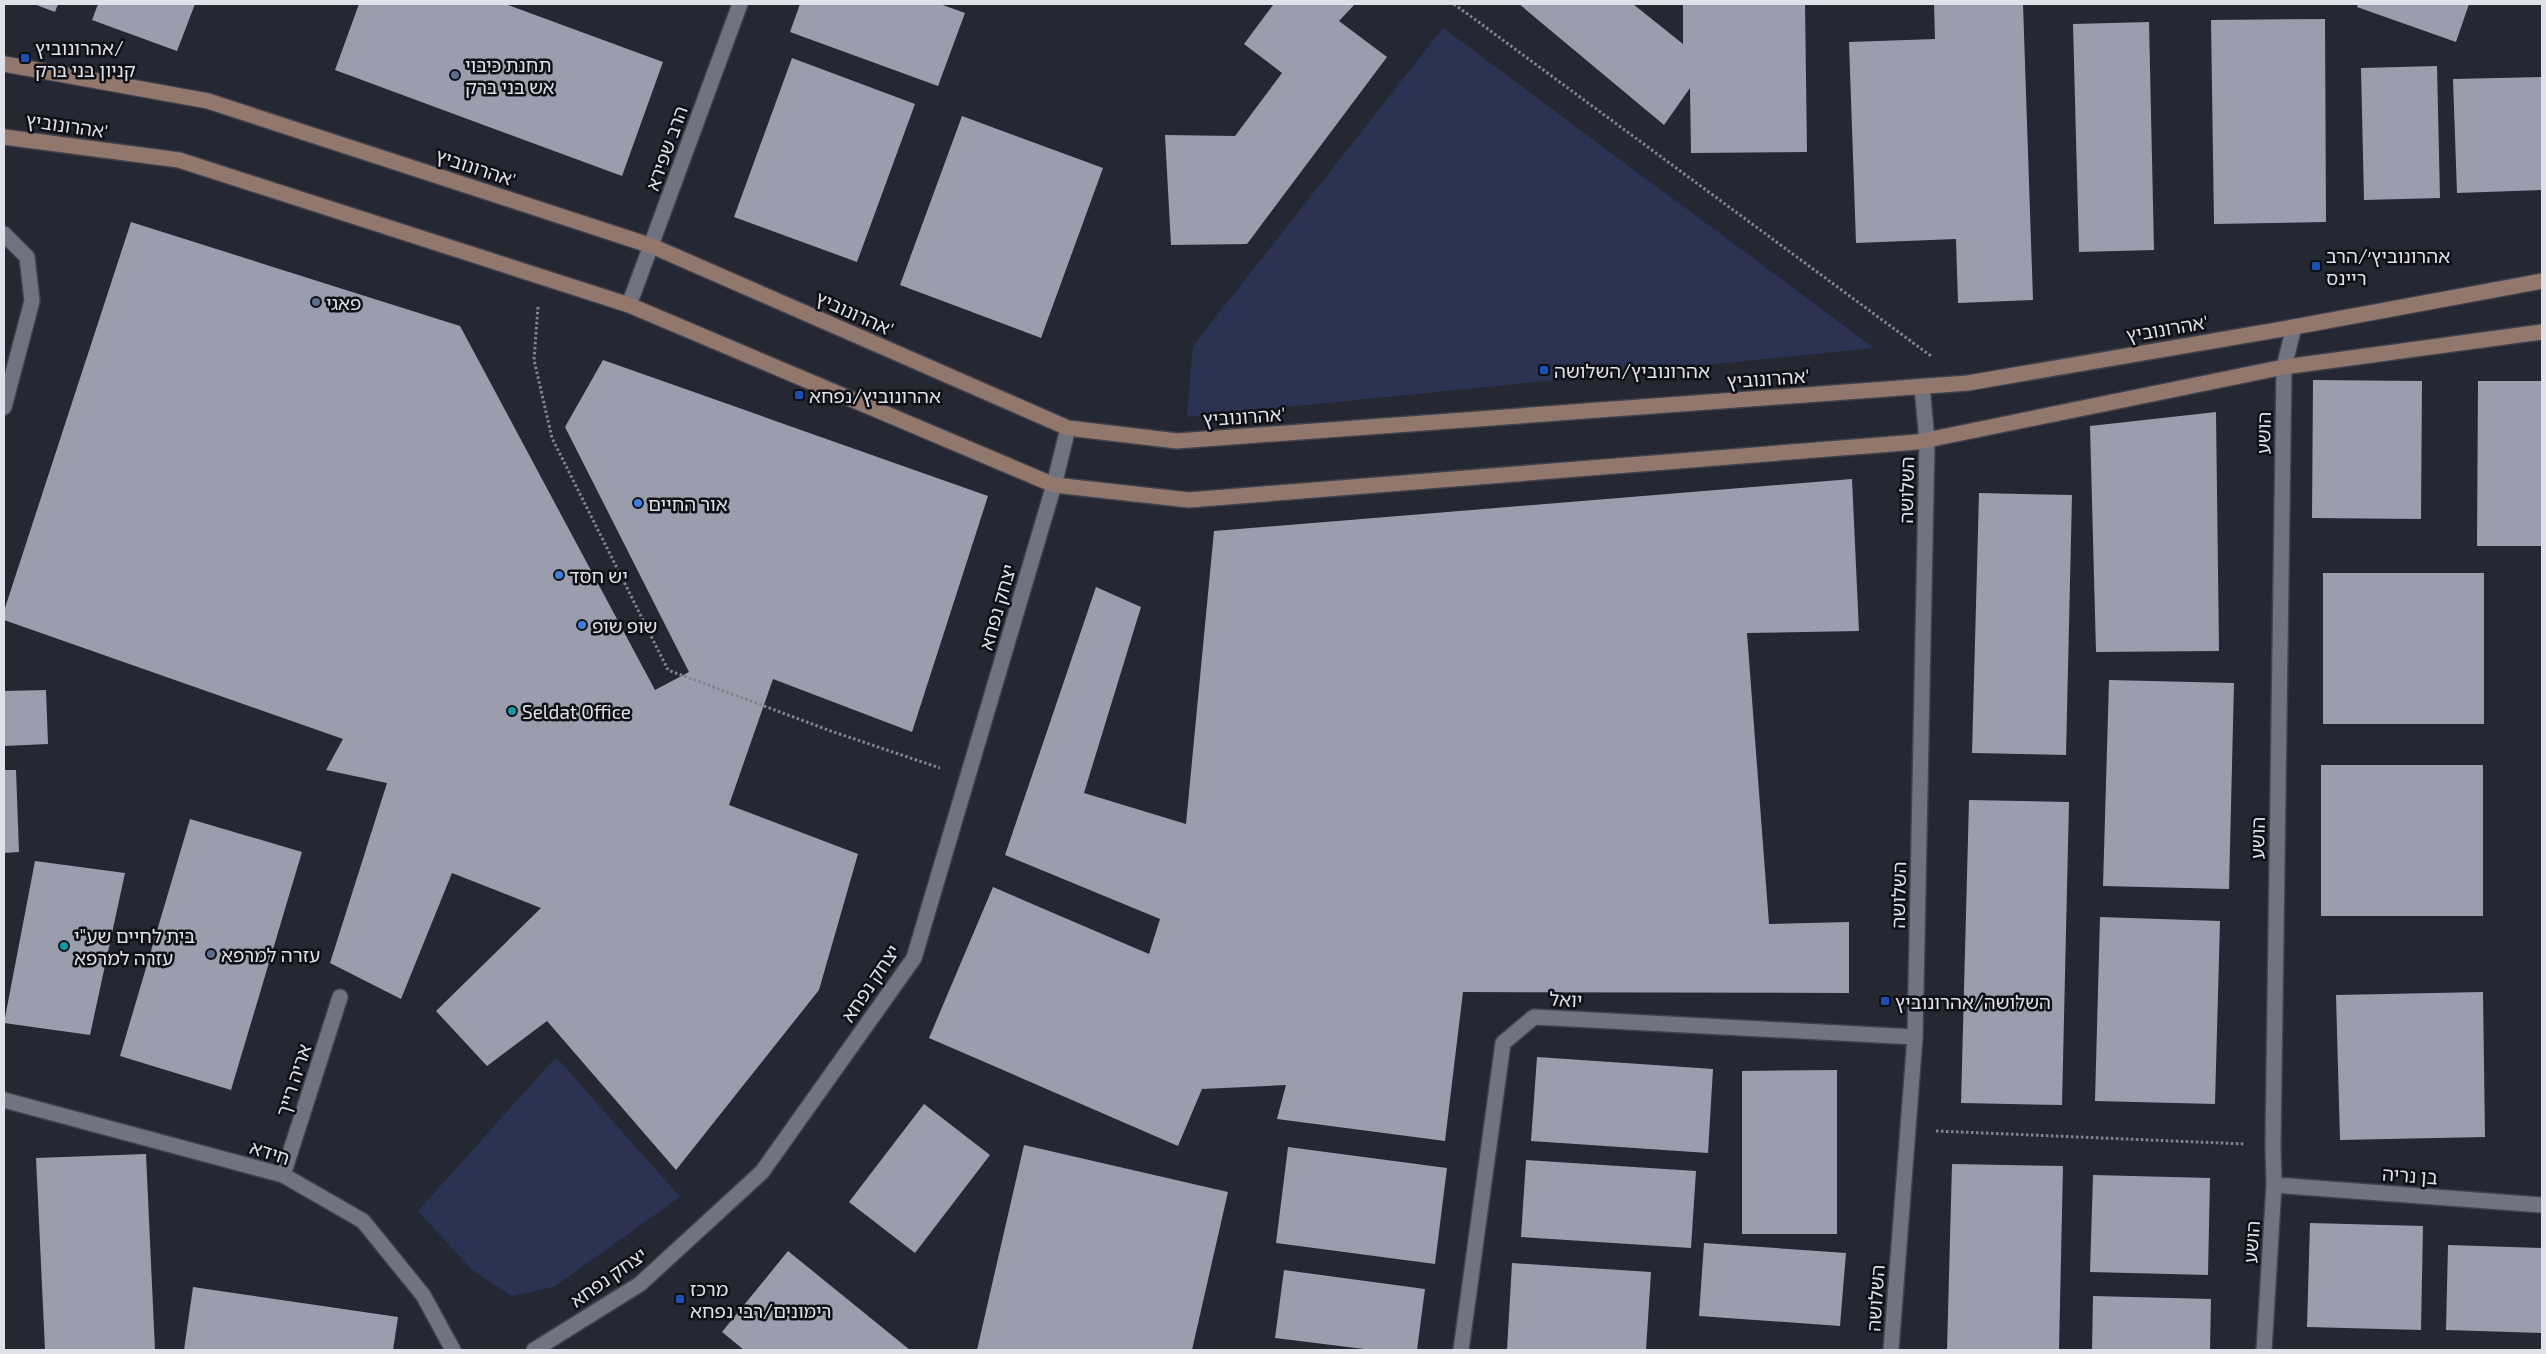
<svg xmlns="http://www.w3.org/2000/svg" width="2546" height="1354" font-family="'Exo 2','Noto Sans Hebrew',sans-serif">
	<rect width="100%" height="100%" fill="#252732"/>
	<g fill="#2c3252">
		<polygon points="1443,28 1874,348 1187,417 1193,346"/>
		<polygon points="556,1057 680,1197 554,1287 512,1296 472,1270 418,1211"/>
	</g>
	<g fill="#9a9dab">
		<polygon points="34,4 58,4 55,12"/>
		<polygon points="98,4 195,4 177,51 92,20"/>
		<polygon points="359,4 505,4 663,62 622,176 335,70"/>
		<polygon points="800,4 940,4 965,13 938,86 790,32"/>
		<polygon points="1271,4 1355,4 1339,21 1387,57 1247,244 1171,245 1165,135 1235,136 1282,73 1244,44 1273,5"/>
		<polygon points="1519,4 1633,4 1683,44 1683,4 1805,4 1807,152 1691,153 1690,88 1664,125"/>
		<polygon points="1934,4 2023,4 2033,300 1958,303 1956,239 1856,243 1849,42 1935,39"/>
		<polygon points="2358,4 2469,4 2456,42 2357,7"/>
		<polygon points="2325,19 2326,222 2214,224 2211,20"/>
		<polygon points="2149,22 2154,250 2079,252 2073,24"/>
		<polygon points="792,58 915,104 857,262 734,217"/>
		<polygon points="2437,66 2440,198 2364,200 2361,68"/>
		<polygon points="2542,77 2542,190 2457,193 2453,79"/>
		<polygon points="962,116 1103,168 1041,338 900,285"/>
		<polygon points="131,222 460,326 655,690 689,672 565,427 603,360 988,496 912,732 773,679 729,805 858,854 819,990 676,1170 547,1021 487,1066 436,1011 541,908 452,873 401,999 330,963 387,783 326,770 343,739 4,620 4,611"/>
		<polygon points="2313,380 2422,381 2421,519 2312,518"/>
		<polygon points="2478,381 2542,381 2542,546 2477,546"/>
		<polygon points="2216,412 2219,651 2096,652 2090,426"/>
		<polygon points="1852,479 1859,631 1747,633 1769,924 1849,922 1849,993 1463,992 1445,1141 1277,1119 1286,1085 1202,1089 1178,1146 929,1038 993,887 1149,954 1160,919 1005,855 1096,587 1141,607 1084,793 1186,824 1214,531"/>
		<polygon points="1979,493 2072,495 2066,755 1972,753"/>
		<rect x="2323" y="573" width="161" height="151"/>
		<polygon points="2109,680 2234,683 2229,889 2103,886"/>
		<polygon points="46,690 48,744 4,746 4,691"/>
		<rect x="2321" y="765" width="162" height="151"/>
		<polygon points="4,770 16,770 19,852 4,853"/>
		<polygon points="1969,800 2069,802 2062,1105 1961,1103"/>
		<polygon points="190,819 302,852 231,1090 120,1056"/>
		<polygon points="35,861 125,873 90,1035 4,1023"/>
		<polygon points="2100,917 2220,921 2215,1104 2095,1101"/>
		<polygon points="2483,992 2485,1137 2340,1140 2336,995"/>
		<polygon points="1537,1057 1713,1069 1708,1153 1531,1141"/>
		<polygon points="1837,1070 1837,1234 1742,1234 1742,1071"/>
		<polygon points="924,1104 990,1155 915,1253 849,1202"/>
		<polygon points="1024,1145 1228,1192 1192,1350 977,1350"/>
		<polygon points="1288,1147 1447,1168 1435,1264 1276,1243"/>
		<polygon points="146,1154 155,1350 45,1350 36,1158"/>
		<polygon points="1526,1160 1696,1171 1691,1248 1521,1237"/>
		<polygon points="1952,1164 2063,1166 2059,1350 1947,1350"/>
		<polygon points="2093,1175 2210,1178 2208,1275 2090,1272"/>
		<polygon points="2310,1223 2423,1226 2421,1330 2307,1327"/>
		<polygon points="1704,1243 1846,1253 1840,1326 1699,1316"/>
		<polygon points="2448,1245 2542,1248 2542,1333 2446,1330"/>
		<polygon points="788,1251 910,1350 744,1350 722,1332"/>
		<polygon points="1512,1263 1651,1272 1646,1350 1507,1350"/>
		<polygon points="1284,1270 1425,1289 1417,1350 1372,1350 1275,1338"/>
		<polygon points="193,1287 398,1317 393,1350 184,1350"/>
		<polygon points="2093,1296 2211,1299 2210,1350 2092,1350"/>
	</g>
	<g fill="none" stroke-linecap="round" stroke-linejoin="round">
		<defs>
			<g id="lane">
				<polyline points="4,234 27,257 32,301 4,407"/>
				<polyline points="283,1175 340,997"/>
			</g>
			<g id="street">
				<polyline points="629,305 740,4"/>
				<polyline points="4,1100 283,1175 363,1221 423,1295 453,1350"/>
				<polyline points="2274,1185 2542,1205"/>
				<polyline points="534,1350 640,1284 762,1172 914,958 1054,485 1068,428"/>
				<polyline points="1461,1350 1503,1043 1534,1017 1915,1037"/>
				<polyline points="1891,1350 1915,1037 1927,440 1922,387"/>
				<polyline points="2264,1350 2274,1185 2273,1145 2284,367 2294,327"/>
			</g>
			<g id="secondary">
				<polyline points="4,64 208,101 652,246 1068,428 1177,441 1968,383 2294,327 2542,281"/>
				<polyline points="4,137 179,160 629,305 1054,485 1189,500 1917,442 2284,367 2542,332"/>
			</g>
		</defs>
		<use href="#lane" stroke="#40424c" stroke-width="18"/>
		<use href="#street" stroke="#40424c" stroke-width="18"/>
		<use href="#secondary" stroke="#40424c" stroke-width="18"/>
		<g stroke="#83848e" stroke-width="3" stroke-dasharray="2.5 2.5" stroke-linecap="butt">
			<polyline points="1454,4 1931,356"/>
			<polyline points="538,307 534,360 552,438 668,670 828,730 940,768"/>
			<polyline points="1936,1131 2245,1144"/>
		</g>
		<use href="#lane" stroke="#707380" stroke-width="15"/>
		<use href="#street" stroke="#707380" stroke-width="15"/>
		<use href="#secondary" stroke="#92786c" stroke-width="15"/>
	</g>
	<g fill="#1a4fb4" stroke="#0f1015" stroke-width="2">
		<rect x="20" y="53" width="10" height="10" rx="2.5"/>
		<rect x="2311" y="261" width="10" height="10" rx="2.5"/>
		<rect x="1539" y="365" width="10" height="10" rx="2.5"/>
		<rect x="794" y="390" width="10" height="10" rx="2.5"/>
		<rect x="1880" y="996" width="10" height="10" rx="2.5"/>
		<rect x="675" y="1294" width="10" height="10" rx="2.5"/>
	</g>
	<g fill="#5c6f8a" stroke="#0f1015" stroke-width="2">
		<circle cx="455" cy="75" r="5"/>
		<circle cx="316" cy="302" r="5"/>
		<circle cx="211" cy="954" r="5"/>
	</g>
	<g fill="#3f7fe0" stroke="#0f1015" stroke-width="2">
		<circle cx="638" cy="503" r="5"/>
		<circle cx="559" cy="575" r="5"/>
		<circle cx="582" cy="625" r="5"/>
	</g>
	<g fill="#0f9aa8" stroke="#0f1015" stroke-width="2">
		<circle cx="512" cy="711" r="5"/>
		<circle cx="64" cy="946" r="5"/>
	</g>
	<g text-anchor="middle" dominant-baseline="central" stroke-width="5" stroke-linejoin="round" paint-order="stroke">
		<g font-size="19" fill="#e0e1e9" stroke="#0f1015" text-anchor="start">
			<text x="35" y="47">אהרונוביץ/<tspan x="35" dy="22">קניון בני ברק</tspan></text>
			<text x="465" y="64">תחנת כיבוי<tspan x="465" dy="22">אש בני ברק</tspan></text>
			<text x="2326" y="255">אהרונוביץ׳/הרב<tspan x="2326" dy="22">ריינס</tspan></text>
			<text x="326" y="302">פאגי</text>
			<text x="1554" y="370">אהרונוביץ/השלושה</text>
			<text x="809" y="395">אהרונוביץ/נפחא</text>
			<text x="648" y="503">אור החיים</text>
			<text x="569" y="575">יש חסד</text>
			<text x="592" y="625">שופ שופ</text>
			<text x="522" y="711">Seldat Office</text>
			<text x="74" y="935">בית לחיים שע"י<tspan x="74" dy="22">עזרה למרפא</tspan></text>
			<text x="221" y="954">עזרה למרפא</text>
			<text x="1895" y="1001">השלושה/אהרונוביץ</text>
			<text x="690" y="1288">מרכז<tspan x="690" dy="22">רימונים/רבי נפחא</tspan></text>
		</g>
		<g font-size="19" fill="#e0e1e9" stroke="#0f1015">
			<text transform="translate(67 125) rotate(8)">אהרונוביץ'</text>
			<text transform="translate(666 148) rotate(-70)">הרב שפירא</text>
			<text transform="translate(476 167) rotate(18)">אהרונוביץ'</text>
			<text transform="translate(855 313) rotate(24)">אהרונוביץ'</text>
			<text transform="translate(2167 328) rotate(-10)">אהרונוביץ'</text>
			<text transform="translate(1768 378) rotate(-4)">אהרונוביץ'</text>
			<text transform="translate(1244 416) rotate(-4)">אהרונוביץ'</text>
			<text transform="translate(2263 433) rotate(-89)">הושע</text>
			<text transform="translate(1906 490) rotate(-89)">השלושה</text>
			<text transform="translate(997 607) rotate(-74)">יצחק נפחא</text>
			<text transform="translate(2257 838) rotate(-89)">הושע</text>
			<text transform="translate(1898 895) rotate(-89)">השלושה</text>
			<text transform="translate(870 983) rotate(-56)">יצחק נפחא</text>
			<text transform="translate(1566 999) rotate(3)">יואל</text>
			<text transform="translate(293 1080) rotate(-72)">אריה רייך</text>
			<text transform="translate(270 1152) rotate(18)">חידא</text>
			<text transform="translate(2410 1175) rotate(4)">בן נריה</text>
			<text transform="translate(2251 1242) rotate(-86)">הושע</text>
			<text transform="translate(608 1277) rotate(-35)">יצחק נפחא</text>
			<text transform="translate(1875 1298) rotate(-86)">השלושה</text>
		</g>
	</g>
	<rect width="2546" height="1354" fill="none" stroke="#e0e1e9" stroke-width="10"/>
</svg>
